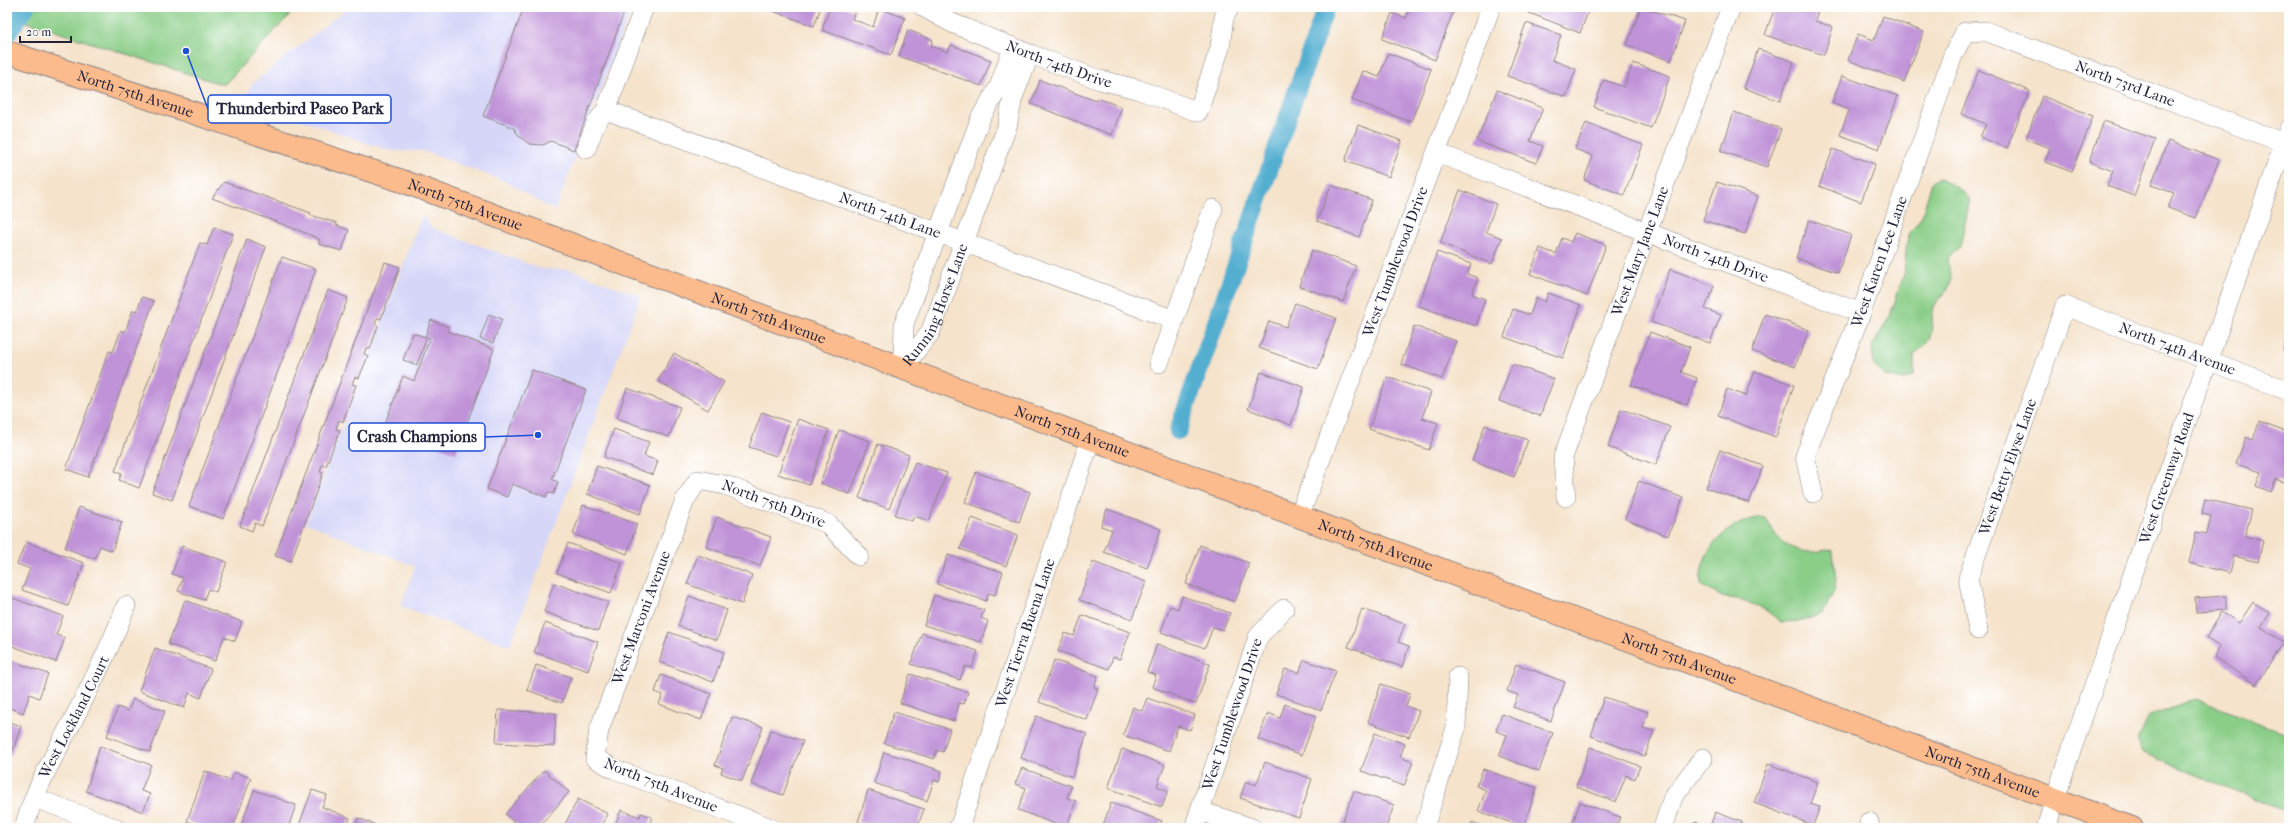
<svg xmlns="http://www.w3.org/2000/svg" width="2296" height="835" font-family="'IM FELL French Canon',serif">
	<rect width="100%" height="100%" fill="#fff"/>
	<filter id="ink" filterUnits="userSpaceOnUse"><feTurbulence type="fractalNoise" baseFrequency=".025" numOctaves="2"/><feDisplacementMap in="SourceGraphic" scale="8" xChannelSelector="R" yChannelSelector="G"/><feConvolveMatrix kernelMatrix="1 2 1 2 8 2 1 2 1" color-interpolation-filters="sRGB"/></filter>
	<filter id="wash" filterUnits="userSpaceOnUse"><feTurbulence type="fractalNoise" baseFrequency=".012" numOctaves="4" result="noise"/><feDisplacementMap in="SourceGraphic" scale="16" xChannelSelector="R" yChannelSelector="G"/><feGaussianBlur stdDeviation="0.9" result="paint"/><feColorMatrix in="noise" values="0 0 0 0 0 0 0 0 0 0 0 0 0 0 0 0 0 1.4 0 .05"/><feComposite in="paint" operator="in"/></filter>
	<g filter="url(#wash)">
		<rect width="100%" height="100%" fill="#f5e3cb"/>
		<g fill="#d6d7f8">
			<polygon points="348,7 632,7 555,211 504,181 423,151 390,151 245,100 251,85"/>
			<polygon points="422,215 432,228 542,269 571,270 641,296 510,646 401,606 415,566 306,523"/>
		</g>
		<g fill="#8ace87" stroke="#567861">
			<polygon points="7,7 297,7 224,85 7,16"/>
			<path d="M1939,178c13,7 22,9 31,22l-10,47c-24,16 -5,22 -10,37 -3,10 -13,15 -16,23 -3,10 -1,21 -4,31 -4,9 -11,10 -16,18v19l-10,5 -19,-4 -11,-10 -2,-20 18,-30 14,-42 3,-32 3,-9 12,-17 10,-34z"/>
			<path d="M1762,517l4,1c10,22 23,34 48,34 7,-1 12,-3 19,-1l3,30 -3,13 -10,19 -20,8 -22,1 -14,-11 -24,-11 -21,-3 -21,-12c-4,-35 29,-64 61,-68z"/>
			<polygon points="2196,699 2289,735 2289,813 2141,752 2138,739 2149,717"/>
		</g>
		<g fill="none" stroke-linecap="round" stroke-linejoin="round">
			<g stroke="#52aed0" stroke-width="18">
				<polyline points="7,34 26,7"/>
				<polyline points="1178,431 1326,7"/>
			</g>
		</g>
		<g id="blocks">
			<g fill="#c093d8">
				<polygon points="524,7 626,7 574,150 551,141 543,145 529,144 519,136 514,128 483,116"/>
				<polygon points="762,7 821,7 814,26"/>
				<polygon points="830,7 844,7 855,11 852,19 873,27 879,8 905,18 891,55 822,30"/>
				<polygon points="1410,7 1455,7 1435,60 1382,39 1392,13 1406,18"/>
				<polygon points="1529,7 1590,7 1580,33 1527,12"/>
				<polygon points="1641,7 1685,21 1671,61 1627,45"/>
				<polygon points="1775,7 1819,7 1815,21 1833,27 1824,55 1765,35"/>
				<polygon points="1883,16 1924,32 1904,82 1848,60 1858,34 1874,40"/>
				<polygon points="1526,23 1561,35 1552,60 1576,69 1566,97 1507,76"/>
				<polygon points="908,30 933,40 931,46 948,52 951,45 991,60 981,86 899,56"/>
				<polygon points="1758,49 1794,62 1780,101 1744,88"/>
				<polygon points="1388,53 1431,69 1411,122 1352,100 1363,71 1379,77"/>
				<polygon points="1633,63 1670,76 1651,128 1594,107 1604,80 1624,87"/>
				<polygon points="1979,70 2030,91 2007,148 1980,137 1986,124 1961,114"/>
				<polygon points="1842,76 1898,96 1879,149 1840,135 1849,110 1832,103"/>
				<polygon points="1040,80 1096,101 1097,98 1122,107 1112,135 1031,104"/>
				<polygon points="1497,90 1543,108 1530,141 1543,146 1536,163 1477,141"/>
				<polygon points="2042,96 2093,116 2072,172 2045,162 2050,148 2026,139"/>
				<polygon points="1734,112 1781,129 1767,167 1721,151"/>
				<polygon points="2104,121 2155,139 2134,196 2107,186 2113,171 2089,162"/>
				<polygon points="1586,123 1643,145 1624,195 1584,180 1593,156 1575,149"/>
				<polygon points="1358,125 1402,141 1389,177 1345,161"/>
				<polygon points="2168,141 2219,160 2196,218 2168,208 2174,193 2151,185"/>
				<polygon points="1833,149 1875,164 1861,202 1819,186"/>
				<polygon points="224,182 311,213 310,215 337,223 336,225 349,230 342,251 319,244 319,239 303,232 212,198"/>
				<polygon points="1717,182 1758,196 1745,234 1703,220"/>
				<polygon points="1331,185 1372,200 1359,237 1317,221"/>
				<polygon points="1460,190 1496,204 1486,232 1502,238 1492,264 1440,243"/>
				<polygon points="1809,220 1851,235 1838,273 1796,258"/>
				<polygon points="214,227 233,234 139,488 119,480 122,473 115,471 200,243 207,245"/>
				<polygon points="1575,233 1606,245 1587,296 1530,274 1540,248 1556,254 1562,238 1571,242"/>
				<polygon points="247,239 266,247 172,500 152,493"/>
				<polygon points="1312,250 1356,266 1343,302 1299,286"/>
				<polygon points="1437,252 1471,264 1467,274 1478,278 1472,294 1485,299 1476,326 1419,306"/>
				<polygon points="282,257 316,269 223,519 189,506"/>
				<polygon points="385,262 400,267 381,319 377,318 375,324 378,326 370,349 366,348 364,354 368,356 359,378 355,377 352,384 356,385 343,422 339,420 336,429 340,430 326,466 322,465 320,472 323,473 291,561 275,556"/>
				<polygon points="1670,269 1714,286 1705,309 1721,315 1710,343 1651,322"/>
				<polygon points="328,290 348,298 262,526 255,523 252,531 240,526"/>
				<polygon points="1548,293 1581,305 1563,358 1504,337 1513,309 1530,315 1536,298 1545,302"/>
				<polygon points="142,297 154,301 88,477 66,469 109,351 113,352 121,330 125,332 133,310 137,311"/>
				<polygon points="1295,303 1336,318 1318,369 1259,348 1269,321 1286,327"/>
				<polygon points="489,314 502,319 493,343 480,339"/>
				<polygon points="1765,314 1809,330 1795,367 1752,351"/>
				<polygon points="431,320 449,327 447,331 494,349 456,453 384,426 403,376 414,381 430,338 427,337 417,365 403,360 413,333 425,337"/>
				<polygon points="1414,326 1456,341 1442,379 1401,364"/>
				<polygon points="1650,332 1690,347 1681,372 1697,378 1687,405 1631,385"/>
				<polygon points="2289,334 2289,353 2283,351"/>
				<polygon points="674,353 724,382 708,410 658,381"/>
				<polygon points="1512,364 1554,379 1540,416 1499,401"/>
				<polygon points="532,370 586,390 552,479 558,482 554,494 548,492 546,497 512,484 507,497 487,489"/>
				<polygon points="1755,371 1794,385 1776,437 1718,416 1727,389 1746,396"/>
				<polygon points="1261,372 1304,387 1291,425 1248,409"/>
				<polygon points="1387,377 1431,392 1422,418 1438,423 1429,450 1369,429"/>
				<polygon points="627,388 680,407 669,437 617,418"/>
				<polygon points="1621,409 1670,427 1656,465 1608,447"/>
				<polygon points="762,412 789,422 776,456 749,447"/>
				<polygon points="798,419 829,430 809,485 778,474"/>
				<polygon points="2259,422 2289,433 2289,448 2285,459 2289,460 2289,482 2288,484 2276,479 2271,492 2256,486 2261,472 2236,464 2246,437 2253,440"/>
				<polygon points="1485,425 1528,440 1514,477 1472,461"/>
				<polygon points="614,429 649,442 644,456 658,461 653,475 604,457"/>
				<polygon points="839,430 870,441 850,494 820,483"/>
				<polygon points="878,444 909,455 889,509 859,498"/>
				<polygon points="1720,450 1763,466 1749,503 1706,488"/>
				<polygon points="915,462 947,473 929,521 914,516 912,521 895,515"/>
				<polygon points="597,466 650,485 640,514 587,494"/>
				<polygon points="976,472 1030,492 1019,522 965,502"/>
				<polygon points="1639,481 1683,498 1668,536 1625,519"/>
				<polygon points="2205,499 2252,510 2245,536 2263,541 2258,562 2234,556 2230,573 2189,563 2196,532 2207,534 2211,516 2202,514"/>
				<polygon points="583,505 637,524 627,554 573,534"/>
				<polygon points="79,507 122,522 112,551 100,546 95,559 65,548"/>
				<polygon points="1107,509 1161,529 1147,568 1104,552 1112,530 1101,526"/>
				<polygon points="717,517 771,537 760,566 706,547"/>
				<polygon points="972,518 1018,535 1006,566 960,549"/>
				<polygon points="26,542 84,563 68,606 22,590 30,569 17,564"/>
				<polygon points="568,543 622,563 611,593 557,573"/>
				<polygon points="1200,545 1249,563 1235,602 1186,584"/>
				<polygon points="182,546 227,562 216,592 208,589 204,600 178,591 183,578 172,574"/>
				<polygon points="698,555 752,575 742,604 687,584"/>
				<polygon points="948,555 1003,572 995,595 989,593 986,601 937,584"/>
				<polygon points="1093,562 1146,582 1132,619 1079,600"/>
				<polygon points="554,583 608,602 598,631 544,612"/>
				<polygon points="934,595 984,610 981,618 988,621 981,642 924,625"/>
				<polygon points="7,596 63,616 56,635 65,638 56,662 7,644"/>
				<polygon points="689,596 727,610 717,640 678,626"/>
				<polygon points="1182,596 1230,613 1223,630 1213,627 1205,648 1161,632 1170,606 1178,609"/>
				<polygon points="2226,596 2226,610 2196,612 2195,598"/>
				<polygon points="185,600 242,622 235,641 224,637 215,661 168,644"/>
				<polygon points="2253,602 2270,613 2261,627 2284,642 2256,685 2214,657 2220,647 2206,638 2222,612 2239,623"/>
				<polygon points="1362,609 1405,624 1398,642 1409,646 1402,667 1348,647"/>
				<polygon points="1082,615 1130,632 1120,659 1113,657 1109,669 1058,651 1065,633 1074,636"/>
				<polygon points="545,623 598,642 588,671 534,652"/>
				<polygon points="669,632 724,652 713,682 659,662"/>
				<polygon points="922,633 978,651 972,668 965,666 960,680 911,664"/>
				<polygon points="1157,644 1210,664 1196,704 1152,687 1156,675 1147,672"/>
				<polygon points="155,648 211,669 201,698 189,693 184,708 139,691"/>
				<polygon points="7,659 48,674 39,698 30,694 23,713 7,707"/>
				<polygon points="1054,660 1098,676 1094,687 1098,689 1087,720 1039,702"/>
				<polygon points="1304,660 1336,671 1321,710 1276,694 1285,669 1299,673"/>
				<polygon points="1516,664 1565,682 1551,721 1513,707 1518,695 1507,691"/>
				<polygon points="536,665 571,677 562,703 527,690"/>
				<polygon points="910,674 968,692 964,704 959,703 954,721 900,703"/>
				<polygon points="661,675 711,694 701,720 659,704 663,695 655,692"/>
				<polygon points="1381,684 1410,694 1406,706 1419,711 1409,737 1368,722"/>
				<polygon points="1604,697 1648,712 1643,728 1654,731 1645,756 1591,736"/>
				<polygon points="1147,698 1195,715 1190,730 1178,726 1169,751 1123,735 1133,707 1142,711"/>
				<polygon points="133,699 165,711 150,752 107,736 118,707 128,711"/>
				<polygon points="1285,704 1316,716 1302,755 1258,739 1268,713 1280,718"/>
				<polygon points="498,710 556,713 554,746 496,743"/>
				<polygon points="894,712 950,729 943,752 937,750 934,759 884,743"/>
				<polygon points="1502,714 1553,733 1539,771 1499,756 1507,735 1496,731"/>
				<polygon points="1036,716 1087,734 1072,777 1021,758"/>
				<polygon points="732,717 763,727 742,781 721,773 723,768 715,765"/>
				<polygon points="7,721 21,726 11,756 7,755"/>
				<polygon points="771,730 803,741 783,795 751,784"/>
				<polygon points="1375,733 1405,744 1400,757 1413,762 1404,786 1361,771"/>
				<polygon points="100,746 151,765 141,791 150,794 143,812 86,791"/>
				<polygon points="1590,747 1640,766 1635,779 1626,775 1616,802 1576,787"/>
				<polygon points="1122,749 1165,765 1157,786 1168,791 1162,807 1108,788"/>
				<polygon points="884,752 942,771 939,782 934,780 927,801 874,783"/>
				<polygon points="1265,762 1312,779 1299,818 1240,798 1246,781 1256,785"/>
				<polygon points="1768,764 1818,782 1810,804 1820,807 1813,825 1754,803"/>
				<polygon points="1022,768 1071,786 1067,798 1076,801 1066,828 1018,810 1026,788 1015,784"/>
				<polygon points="1483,769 1537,788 1523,827 1478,811 1486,790 1476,786"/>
				<polygon points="544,770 569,792 538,828 521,828 505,814"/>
				<polygon points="205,771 231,781 234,772 251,778 233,828 205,828 187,821"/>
				<polygon points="254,790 296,805 288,828 240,828"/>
				<polygon points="312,790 327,795 322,807 350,818 346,828 298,828"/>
				<polygon points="868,790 924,809 917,828 876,828 858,822"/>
				<polygon points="1354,791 1394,805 1386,828 1340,828"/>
				<polygon points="578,799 608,814 601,828 563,828"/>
				<polygon points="1580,802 1620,817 1616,828 1571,828"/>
				<polygon points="1111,803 1162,821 1159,828 1102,828"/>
				<polygon points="621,810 640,817 641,813 652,817 648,828 614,828"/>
				<polygon points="1715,812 1742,822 1740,828 1693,828 1695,822 1710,827"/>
				<polygon points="358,818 376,825 375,828 355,828"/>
				<polygon points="1472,822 1487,828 1470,828"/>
			</g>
		</g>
	</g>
	<g filter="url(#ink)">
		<use href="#blocks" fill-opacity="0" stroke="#8c8283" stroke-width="1"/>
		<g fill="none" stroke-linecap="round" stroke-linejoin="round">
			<defs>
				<g id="minor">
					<path id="s1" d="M923,7l29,16 78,31 70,26 37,9 61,23 22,-64 4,-31 6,-10"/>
					<path id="s2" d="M606,110l568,210"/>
					<polyline points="586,149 596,123 606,110 644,7"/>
					<path id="s3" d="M1437,153l424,160"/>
					<polyline points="1159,363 1213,209"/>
					<polyline points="903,367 904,324 981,117 999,87 1013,47"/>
					<path id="s4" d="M903,367l27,-34 77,-206 6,-30 17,-43"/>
					<path id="s5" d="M1813,493l-8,-37 56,-143 92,-258 12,-23 20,-1 299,112"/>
					<path id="s6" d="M1566,497l-3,-40 168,-450"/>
					<path id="s7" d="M1299,517l192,-510"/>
					<path id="s8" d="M1978,630l-10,-52 97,-272 224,85"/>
					<polyline points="35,798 115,828"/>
					<polyline points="1200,811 1252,828"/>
					<polyline points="1869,822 1870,828"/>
					<path id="s9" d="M24,828c10,-38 30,-72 48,-106 20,-38 39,-76 54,-116"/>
					<path id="s10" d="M771,828l-157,-59 -19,-11 4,-28 86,-230 13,-20 27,5 103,39 31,32"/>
					<path id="s11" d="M959,828l132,-390"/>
					<path id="s12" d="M1194,828l64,-191 26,-28"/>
					<polyline points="1424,828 1456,728 1458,677"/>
					<polyline points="1663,828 1673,797 1703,758"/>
					<path id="s13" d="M2046,828l20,-63 223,-636"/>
				</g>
				<g id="major">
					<path id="s14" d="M7,52l395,129 1730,647"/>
				</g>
			</defs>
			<use href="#minor" stroke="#8c8283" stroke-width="20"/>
			<use href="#major" stroke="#8c8283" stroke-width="24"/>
			<use href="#minor" stroke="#fff" stroke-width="19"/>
			<use href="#major" stroke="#fbbb8d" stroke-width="22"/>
		</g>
	</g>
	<g text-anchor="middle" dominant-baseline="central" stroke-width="3" stroke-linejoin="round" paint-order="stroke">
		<g font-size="15" fill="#22223b" stroke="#fff">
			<text stroke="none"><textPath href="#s1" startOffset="148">North 74th Drive</textPath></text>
			<text stroke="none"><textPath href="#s5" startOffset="661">North 73rd Lane</textPath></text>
			<text stroke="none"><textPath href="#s14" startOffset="135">North 75th Avenue</textPath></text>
			<text stroke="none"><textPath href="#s14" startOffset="483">North 75th Avenue</textPath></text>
			<text stroke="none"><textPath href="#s2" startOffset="303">North 74th Lane</textPath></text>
			<text stroke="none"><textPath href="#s6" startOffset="260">West Mary Jane Lane</textPath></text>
			<text stroke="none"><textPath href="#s3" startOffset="298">North 74th Drive</textPath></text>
			<text stroke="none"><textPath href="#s7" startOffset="273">West Tumblewood Drive</textPath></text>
			<text stroke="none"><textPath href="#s5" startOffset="246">West Karen Lee Lane</textPath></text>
			<text stroke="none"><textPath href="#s4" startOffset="71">Running Horse Lane</textPath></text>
			<text stroke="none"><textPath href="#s14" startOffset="807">North 75th Avenue</textPath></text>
			<text stroke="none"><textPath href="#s8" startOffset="462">North 74th Avenue</textPath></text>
			<text stroke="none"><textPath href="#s14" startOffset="1131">North 75th Avenue</textPath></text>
			<text stroke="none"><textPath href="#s8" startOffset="171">West Betty Elyse Lane</textPath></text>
			<text stroke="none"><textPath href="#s13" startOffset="370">West Greenway Road</textPath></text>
			<text stroke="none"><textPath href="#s10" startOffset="567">North 75th Drive</textPath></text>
			<text stroke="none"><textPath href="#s14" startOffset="1455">North 75th Avenue</textPath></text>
			<text stroke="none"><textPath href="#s10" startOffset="338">West Marconi Avenue</textPath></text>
			<text stroke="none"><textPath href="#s11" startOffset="206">West Tierra Buena Lane</textPath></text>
			<text stroke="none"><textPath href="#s14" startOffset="1779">North 75th Avenue</textPath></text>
			<text stroke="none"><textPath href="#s12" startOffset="120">West Tumblewood Drive</textPath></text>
			<text stroke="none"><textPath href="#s9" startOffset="122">West Lockland Court</textPath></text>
			<text stroke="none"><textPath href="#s14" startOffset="2103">North 75th Avenue</textPath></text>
			<text transform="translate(661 785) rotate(22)">North 75th Avenue</text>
		</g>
	</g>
	<path fill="none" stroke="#1d4ed8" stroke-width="1.5" d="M186 51L208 109M538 435L485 437"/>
	<g fill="#1d4ed8" stroke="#fff" stroke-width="1.5">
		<circle cx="186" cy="51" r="4"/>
		<circle cx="538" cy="435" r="4"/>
	</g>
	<g fill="#fff" stroke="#1d4ed8" stroke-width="1.5">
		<rect x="208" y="95" width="183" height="28" rx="4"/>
		<rect x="349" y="423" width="136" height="28" rx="4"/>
	</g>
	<g font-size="16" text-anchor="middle" font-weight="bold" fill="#22223b">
		<text x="300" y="114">Thunderbird Paseo Park</text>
		<text x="417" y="442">Crash Champions</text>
	</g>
	<rect width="2296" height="835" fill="none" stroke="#fff" stroke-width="24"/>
	<path d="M20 36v6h51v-6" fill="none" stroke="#22223b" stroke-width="2"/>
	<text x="26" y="36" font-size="12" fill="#22223b" stroke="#ffffff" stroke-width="3" paint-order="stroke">20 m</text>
</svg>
